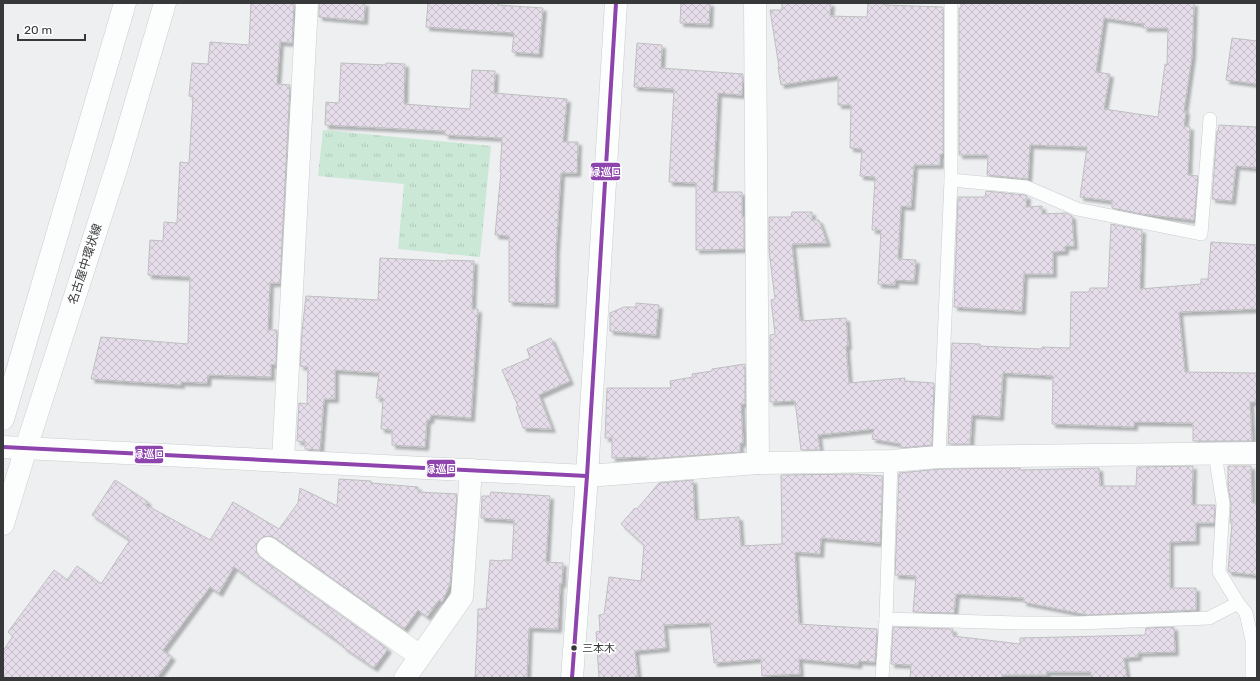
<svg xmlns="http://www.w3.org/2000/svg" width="1260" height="681" font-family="Rubik,'Noto Sans JP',sans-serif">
	<defs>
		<pattern id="park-tufts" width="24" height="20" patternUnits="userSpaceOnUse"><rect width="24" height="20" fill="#cbe8d7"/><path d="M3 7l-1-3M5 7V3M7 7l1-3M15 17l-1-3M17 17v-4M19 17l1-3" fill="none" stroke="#afc8b9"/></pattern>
		<pattern id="building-cross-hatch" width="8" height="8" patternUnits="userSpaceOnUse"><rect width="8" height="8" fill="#e5dde9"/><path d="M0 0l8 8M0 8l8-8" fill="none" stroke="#c5bec9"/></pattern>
		<filter id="shadow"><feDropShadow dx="3.5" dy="3.5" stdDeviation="1" flood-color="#0004"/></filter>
	</defs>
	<rect width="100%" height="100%" fill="#edeff1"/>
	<polygon fill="url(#park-tufts)" points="323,130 491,146 480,257 398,249 404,184 318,176"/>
	<g fill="url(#building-cross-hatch)" stroke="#bebfc0" fill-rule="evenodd" filter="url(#shadow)">
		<polygon points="251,3 294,3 292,43 280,42 277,84 290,85 280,283 270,283 268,330 277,330 276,365 271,364 271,377 208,375 207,383 181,382 181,385 91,379 101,337 188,344 190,277 148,275 150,240 163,241 164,222 177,223 180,162 189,163 193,97 189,96 192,63 208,64 210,42 249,45"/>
		<polygon points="319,3 365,3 364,21 319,17"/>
		<polygon points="428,3 498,3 498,5 543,8 539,54 512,52 514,33 426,27"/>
		<polygon points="681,3 710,3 709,24 680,23"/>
		<polygon points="782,3 831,3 830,16 867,17 868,3 885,3 885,5 943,7 943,154 940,154 940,165 914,165 911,207 901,206 898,259 916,260 914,281 895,280 895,285 878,284 881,230 872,230 875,177 860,176 862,149 850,148 851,105 838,105 838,76 781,85 778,67 779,67 770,10 782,10"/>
		<path d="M961,3h233l-2,53 -8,55h2l-2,15 6,1 -2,48 10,1 -4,44 -52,-6 -30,-6v-7l-32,-4 7,-50 -57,-2 -2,34 -41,-4 1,-20h-29v-147h2zM1104,18l40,6 -1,4h25l-1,37 -2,-1 -7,53 -54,-8 6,-35 -14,-2z"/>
		<polygon points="1232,38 1257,41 1257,84 1226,80"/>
		<polygon points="637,43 662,45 661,68 743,74 742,95 718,93 713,192 742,192 742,217 744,217 744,249 696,250 696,183 669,182 674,89 634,87"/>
		<polygon points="341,63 386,65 386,63 405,64 404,104 470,109 472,70 495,71 494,93 567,99 563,142 578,142 577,173 561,173 556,250 555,304 509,302 509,236 495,235 501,172 500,172 502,138 445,135 445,131 325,125 326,102 339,103"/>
		<polygon points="1219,125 1257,127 1257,168 1236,166 1232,201 1212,199 1217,131 1218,131"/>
		<polygon points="986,191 1024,195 1027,196 1026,207 1042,206 1042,214 1066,213 1072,216 1074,246 1065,246 1065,251 1053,252 1053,274 1024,274 1022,311 954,307 958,197 985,197"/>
		<polygon points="792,212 812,212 812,220 819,220 827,243 792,244 800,321 846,318 848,346 846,346 849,383 905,378 904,381 934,383 932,445 900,448 901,444 872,439 874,429 818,435 820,450 801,450 795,401 770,402 770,335 775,334 771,300 775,299 769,251 769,217 791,217"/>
		<polygon points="1111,224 1142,230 1140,289 1201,284 1201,279 1208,279 1211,242 1257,245 1257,309 1179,312 1185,372 1257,373 1257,402 1250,402 1252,441 1193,441 1193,423 1134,422 1134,427 1052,424 1053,376 1003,373 1000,417 972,415 970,444 948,444 952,343 980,344 980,346 1042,349 1042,347 1070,348 1071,292 1089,292 1090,288 1108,288"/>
		<polygon points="380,258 446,261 446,260 474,261 472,309 478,309 471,418 431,415 430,420 427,420 425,447 392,445 392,430 381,429 383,398 376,398 379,373 335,370 335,399 324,399 320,450 305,449 305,442 297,441 299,403 307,404 308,367 300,366 302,331 306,296 378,300"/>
		<polygon points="636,303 659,305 656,335 610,331 610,313 624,307 636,307"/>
		<polygon points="551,338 570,381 539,395 552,429 523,428 516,407 518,406 502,370 530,358 527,349"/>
		<polygon points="745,364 745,404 741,404 743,443 740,443 740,452 647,459 647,457 612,458 612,438 605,438 607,388 671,388 670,381 693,377 692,374 712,371 712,369"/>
		<polygon points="1193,466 1192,505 1215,505 1214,523 1196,523 1196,541 1170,542 1170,588 1196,588 1196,610 1088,615 1023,602 1024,598 956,594 954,613 913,612 916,576 895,575 899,473 940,469 1020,468 1020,470 1099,468 1100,486 1136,486 1137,467"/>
		<polygon points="1228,466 1251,466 1252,503 1257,503 1257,575 1229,572 1228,571 1232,523 1230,523 1231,504 1228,487"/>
		<polygon points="855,474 883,476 880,543 821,538 820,554 795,552 799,624 877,629 875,662 859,661 858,665 799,659 800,674 762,676 761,659 714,663 710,623 664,625 666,648 635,651 638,678 599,678 596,632 600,631 599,615 604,614 609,577 641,581 644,545 621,524 635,508 637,509 659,483 693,480 695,520 739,517 741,546 782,544 781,475"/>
		<polygon points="339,479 371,481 371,483 418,487 418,492 457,494 450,584 442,602 439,600 427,617 418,610 404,629 275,538 270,536 263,537 258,541 256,546 257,553 261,558 388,649 374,668 343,647 344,646 234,567 219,593 210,587 163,650 172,657 157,678 3,678 3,651 13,636 8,632 54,570 67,580 77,566 101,584 130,540 92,515 115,480 148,502 146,505 210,540 233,502 279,529 298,503 300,488 337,506"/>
		<polygon points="491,492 550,496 546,562 563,563 562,584 560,584 558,629 529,628 527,678 475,678 477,640 478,609 486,609 490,560 503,561 503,560 512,560 514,520 481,518 482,496 490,496"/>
		<polygon points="893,627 953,629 953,636 1020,644 1020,638 1145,635 1146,628 1174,627 1175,652 1138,653 1138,657 1124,658 1127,678 1091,678 1091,672 1046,672 1047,675 1002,675 1002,678 910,678 911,665 891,664"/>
	</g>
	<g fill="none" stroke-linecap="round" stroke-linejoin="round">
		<defs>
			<g id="lane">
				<polyline points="951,180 1026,187 1077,209 1201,234 1210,119"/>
				<polyline points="1215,454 1223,504 1219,572 1238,603 1246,613 1252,640 1252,678"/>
				<polyline points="939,457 951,180 951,3"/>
				<polyline points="886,619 1021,623 1078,623 1209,618 1238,603"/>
				<polyline points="882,678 886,619 891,461"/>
			</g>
			<g id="street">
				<polyline points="755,3 758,463"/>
				<polyline points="3,447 587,476 758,463 891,461 939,457 1257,453"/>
				<polyline points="283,461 307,3"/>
				<polyline points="268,548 420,656"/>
				<polyline points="405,678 462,597 471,470"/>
			</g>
			<polyline id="secondary" points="572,678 587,476 616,3"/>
			<g id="primary">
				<polyline points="3,419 125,3"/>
				<polyline points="3,524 26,448 118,163 165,3"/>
			</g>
		</defs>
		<use href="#lane" stroke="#cbccce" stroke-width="14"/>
		<use href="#street" stroke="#cbccce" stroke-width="23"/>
		<use href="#secondary" stroke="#cbccce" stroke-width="23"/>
		<use href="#primary" stroke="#cbccce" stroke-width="23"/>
		<use href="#lane" stroke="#fcfdfd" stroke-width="13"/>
		<use href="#street" stroke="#fcfdfd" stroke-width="22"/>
		<use href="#secondary" stroke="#fcfdfd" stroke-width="22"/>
		<use href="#primary" stroke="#fcfdfd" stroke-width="22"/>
		<defs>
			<g id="bus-1">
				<polyline points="3,447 587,476"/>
				<polyline points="572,678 587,476 616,3"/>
			</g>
		</defs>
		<use href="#bus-1" stroke="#fff" stroke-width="7"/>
		<use href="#bus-1" stroke="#8e44ad" stroke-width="4"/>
	</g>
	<circle fill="#37383a" stroke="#fff" stroke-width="1.5" cx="574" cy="648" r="3.5"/>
	<g text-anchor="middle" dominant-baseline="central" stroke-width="3.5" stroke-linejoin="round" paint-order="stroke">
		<g font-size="11" fill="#37383a" stroke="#fff" text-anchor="start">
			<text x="582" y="648">三本木</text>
		</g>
		<g font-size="12" fill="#37383a" stroke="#fff">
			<text transform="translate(85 264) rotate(-72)">名古屋中環状線</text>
		</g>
	</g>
	<g stroke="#fff" stroke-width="1.5">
		<rect x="590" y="162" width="31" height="19" rx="4" fill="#8e44ad"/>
		<rect x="134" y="445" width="30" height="19" rx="4" fill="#8e44ad"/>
		<rect x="426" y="459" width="30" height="19" rx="4" fill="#8e44ad"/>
	</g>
	<g font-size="11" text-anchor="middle" font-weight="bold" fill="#fff">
		<text x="606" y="176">緑巡回</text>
		<text x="149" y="458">緑巡回</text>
		<text x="441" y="473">緑巡回</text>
	</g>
	<rect width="1260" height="681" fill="none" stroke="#37383a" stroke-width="8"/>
	<path d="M18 34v6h67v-6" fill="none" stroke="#37383a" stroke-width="2"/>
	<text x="24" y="34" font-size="12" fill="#37383a" stroke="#ffffff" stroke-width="3" paint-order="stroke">20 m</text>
</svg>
